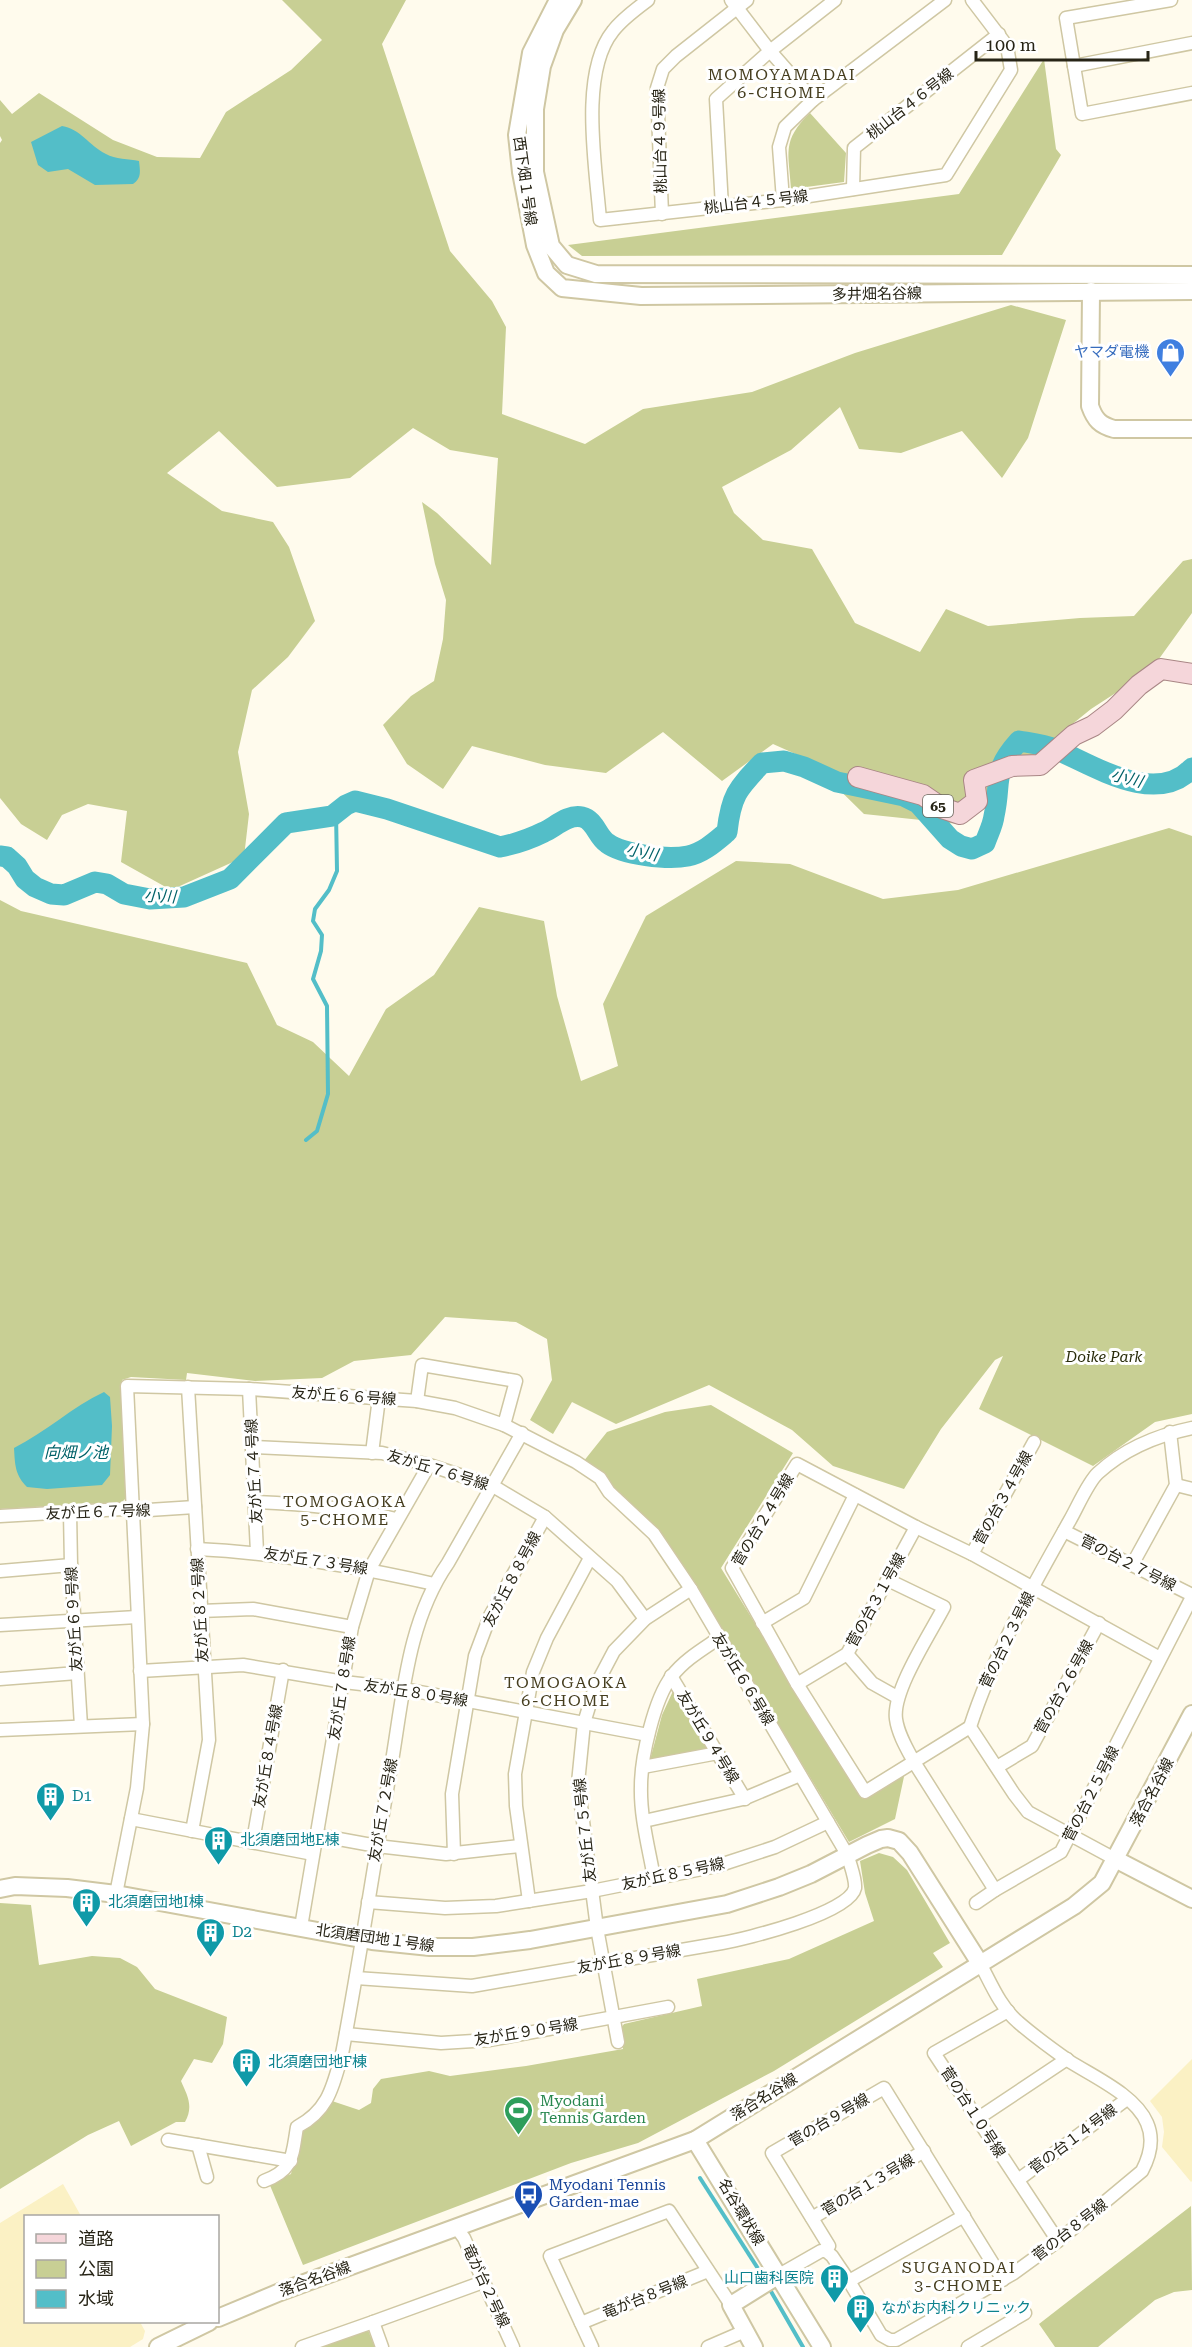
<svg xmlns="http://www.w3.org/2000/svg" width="1192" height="2347" font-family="'Roboto Serif','Noto Sans JP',serif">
	<rect width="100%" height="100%" fill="#fffbed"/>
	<g fill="#fbf1c4">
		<polygon points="1192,2059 1192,2181 1191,2182 1162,2147 1164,2132 1162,2117 1150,2101"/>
		<polygon points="63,2184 81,2216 26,2216 26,2322 140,2322 145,2331 143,2339 130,2347 0,2347 0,2223"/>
	</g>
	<g fill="#c8cf94">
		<polygon points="282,0 406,0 382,44 450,251 492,301 506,327 502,414 585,444 643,409 752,392 855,353 1011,305 1066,320 1028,438 1002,478 962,431 901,453 859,449 840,407 791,450 722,487 734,513 763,540 812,549 855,623 920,652 946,609 988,626 1080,618 1134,616 1183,561 1192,559 1192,613 1151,670 1091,709 1007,777 959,824 864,814 809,760 773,744 722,781 663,732 606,773 545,765 472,746 443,789 407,764 383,725 411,696 434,681 443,639 446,600 435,564 422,502 437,513 491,565 498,458 450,450 413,428 350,478 277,487 219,431 167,473 222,511 273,522 289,547 315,621 288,657 252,690 238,752 249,814 244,857 171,890 121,862 127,811 88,804 62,815 47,840 21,824 0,798 0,143 2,140 0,136 0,100 12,114 39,93 113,140 157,157 200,158 226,112 291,70 322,40"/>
		<polygon points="1044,59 1056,149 1061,155 1002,255 582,256 568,245 959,194"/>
		<path d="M810,113l36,40 -2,29 -53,7c-2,-36 -10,-48 19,-76z"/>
		<polygon points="1169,828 1192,836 1192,1414 1155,1422 1093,1466 979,1409 1003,1356 995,1360 941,1429 904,1489 833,1466 792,1430 709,1385 616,1424 572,1402 553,1434 530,1420 552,1380 547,1339 516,1322 445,1317 411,1355 354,1361 322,1378 255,1381 187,1373 186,1380 131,1377 122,1380 128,1496 122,1502 0,1509 0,900 21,911 247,963 277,1025 313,1042 349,1076 386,1009 434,975 479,907 544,921 557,996 581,1081 618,1066 603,1004 646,916 736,861 790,864 883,899 958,890"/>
		<polygon points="711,1405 793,1453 721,1568 863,1799 905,1772 895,1819 849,1842 689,1576 583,1462 607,1432 665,1412"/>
		<polygon points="673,1691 707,1749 650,1760 662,1715"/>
		<polygon points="879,1853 893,1857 907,1870 950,1943 933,1953 943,1967 774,2071 638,2143 571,2163 303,2265 269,2183 291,2174 299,2136 332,2101 359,2110 371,2103 373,2089 381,2079 429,2071 450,2076 526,2066 623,2049 621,2028 624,2024 702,2006 697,1979 789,1959 874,1921 865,1893 860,1861"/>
		<path d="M0,1903l31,2 8,60 53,-9 28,2 17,9 18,22 72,28 -4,27 -11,19 -18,-4 -13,22c6,14 13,25 4,41h-9l-45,24 -12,-25 -31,14 -88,54z"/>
		<polygon points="1191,2206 1192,2290 1174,2292 1155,2300 1098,2347 1055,2347 1039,2324"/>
		<polygon points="368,2330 375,2347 323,2347"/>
	</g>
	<g fill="#53bec8">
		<path d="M62,126c19,3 26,19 44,28 9,5 23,5 33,7 1,10 3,17 -6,23l-38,1 -27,-16 -20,3 -10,-7 -7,-23z"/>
		<path d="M104,1392l6,5 2,29 -2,49 -8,10 -55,4 -20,-2c-12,-12 -12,-22 -13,-39 32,-16 58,-41 90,-56z"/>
	</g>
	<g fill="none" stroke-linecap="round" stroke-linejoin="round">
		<g stroke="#53bec8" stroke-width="4">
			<polyline points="306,1140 317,1131 328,1094 327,1006 313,979 321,951 322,935 313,921 315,909 329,890 337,871 336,812"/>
			<polyline points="700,2178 764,2278"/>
			<polyline points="769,2288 803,2347"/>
		</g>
		<path stroke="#53bec8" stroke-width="21" d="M0,856l7,1 10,9 8,13 10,8 16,7 13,1 31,-13 12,2 17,10 26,5 34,-2 46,-18 56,-56 46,-7 14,-11 9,-4 32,8 113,38c15,-3 30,-8 44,-15 11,-5 24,-18 38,-15 13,3 15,19 25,26 16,12 61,17 81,13 15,-3 27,-14 39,-24 4,-36 10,-43 35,-69l22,-2 20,6 33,15 67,14 14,7 32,36 11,7 11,3 13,-6c3,-9 8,-18 9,-27 8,-36 -3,-44 25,-75 12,2 24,3 36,8 38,16 101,58 137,19"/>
		<defs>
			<g id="minor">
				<path d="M648,0c-12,9 -26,19 -35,31 -34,42 -17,137 -13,189l183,-20 163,-25 65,-105 -4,-24 -35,-46"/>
				<polyline points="731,0 770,51 813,100"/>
				<polyline points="1171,0 1066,18 1082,114 1192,93"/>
				<polyline points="1074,66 1192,43"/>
				<polyline points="853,189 854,148 999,34"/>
				<polyline points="783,200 779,147 785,127 813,100 945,0"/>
				<polyline points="722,207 716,99 770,51 835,0"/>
				<polyline points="662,214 657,88 663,69 676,56 747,0"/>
				<polyline points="188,1387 209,1740 192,1831"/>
				<polyline points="249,1389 257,1552"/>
				<polyline points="417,1401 422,1365 516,1381 504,1425"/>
				<polyline points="252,1447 382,1453 429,1465 493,1486 545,1517 617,1581 645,1619"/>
				<polyline points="372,1453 379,1398"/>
				<polyline points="1176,1485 1192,1489"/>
				<path d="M256,1502c48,2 94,6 140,17"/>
				<polyline points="70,1512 71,1565 81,1726"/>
				<polyline points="0,1516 123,1509 133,1511 195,1507"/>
				<polyline points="1064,1531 1192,1595"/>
				<path d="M197,1549c81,4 158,17 237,35"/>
				<polyline points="972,1554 1034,1442"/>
				<polyline points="1132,1565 1176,1485 1170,1432"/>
				<polyline points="0,1571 71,1565"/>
				<path d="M888,1580l56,27c-14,27 -52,84 -48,112 2,15 11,30 18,43l81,128 66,-38 131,-255"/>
				<polyline points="200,1611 253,1609 352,1627"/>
				<polyline points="762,1623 804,1598 855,1495"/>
				<polyline points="0,1625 137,1617"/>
				<polyline points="847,1654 872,1683 897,1697"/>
				<polyline points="140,1671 243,1665 344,1682 404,1689 648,1735"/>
				<polyline points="671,1676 745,1799"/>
				<polyline points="0,1679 77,1673"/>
				<polyline points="797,1684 847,1654 916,1527"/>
				<polyline points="970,1727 865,1792 797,1684 732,1568 797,1464 916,1527 972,1554 1160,1658"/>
				<polyline points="0,1730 143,1724"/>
				<polyline points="643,1767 718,1753"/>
				<polyline points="997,1767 1032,1746 1099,1623"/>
				<polyline points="131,1819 313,1854"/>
				<polyline points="644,1821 743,1799 800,1775"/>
				<polyline points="317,1835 377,1846 446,1854 520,1846"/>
				<polyline points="253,1841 283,1670"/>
				<polyline points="454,1854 452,1794 475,1656 490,1616 545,1517"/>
				<path d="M1115,1859l-87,-47 -14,-18 -44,-67c23,-72 63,-141 100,-207 7,-12 18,-38 28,-47 26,-24 60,-38 94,-45"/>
				<path d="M654,1878c-5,-29 -14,-61 -13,-92 0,-28 13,-87 31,-110 12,-16 31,-27 47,-38"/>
				<path d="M116,1894l21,-106 6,-64 -16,-338 122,3 168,12 38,7 49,17 72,37 24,16 9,14 45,42 37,55 157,267c2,9 8,23 7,32 -5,25 -109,51 -133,55l-250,43 -116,-8"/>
				<polyline points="529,1901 516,1806 515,1774 533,1672 547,1638 590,1558"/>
				<polyline points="368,1902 445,1908 496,1906 592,1891 717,1866 775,1847 828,1822"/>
				<polyline points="976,1903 995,1890"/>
				<polyline points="301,1927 352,1627 369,1570 429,1465"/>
				<polyline points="1008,2011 934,2053 1058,2241"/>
				<polyline points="346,2034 441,2043 490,2040 668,2007"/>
				<polyline points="618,2042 597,1928 578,1783 584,1723 595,1687 614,1651 645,1619 691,1589"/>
				<polyline points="977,2119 1067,2059"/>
				<polyline points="168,2140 291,2161"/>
				<polyline points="198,2145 207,2177"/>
				<polyline points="1018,2180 1127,2099"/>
				<path d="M264,2181c30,-11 28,-25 33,-54 32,-17 36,-41 45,-73 18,-95 32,-191 49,-287 12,-69 16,-145 57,-204l74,-130"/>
				<polyline points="812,2218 924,2151"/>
				<polyline points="456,2227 464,2238 513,2347"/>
				<polyline points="826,2251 829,2246 772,2153 884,2088 1003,2280"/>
				<path d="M779,2275l42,-24h5l6,5 17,25 32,54 9,5h6l118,-67 44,-32 84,-70c8,-15 12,-32 5,-48 -12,-28 -53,-46 -78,-62 -17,-12 -35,-25 -51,-39 -17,-14 -27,-38 -37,-57"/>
				<polyline points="849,2281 964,2216"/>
				<polyline points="581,2323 708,2271"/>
				<polyline points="302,2347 373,2322"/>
				<polyline points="382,2347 373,2322 483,2282"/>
				<polyline points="592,2347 550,2256 669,2211 731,2305"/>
				<polyline points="708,2347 745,2331"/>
				<polyline points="968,2347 1025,2313"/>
			</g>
			<g id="tertiary">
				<polyline points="558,0 531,53 517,135 521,172 535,245 546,273 562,288 641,296 1192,291"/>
				<polyline points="573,0 555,30 542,66 535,109 535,172 551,246 567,265 596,274 1192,275"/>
				<path d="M1091,291l-1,115c5,14 10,19 24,23h78"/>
				<polyline points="1115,1859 1192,1899"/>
				<polyline points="0,1889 15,1886 67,1888 116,1894 372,1941 430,1947 473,1947 530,1940 727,1904 779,1887 811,1874 867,1845 881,1839 888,1838 899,1841 910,1853 981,1965"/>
				<polyline points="695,2140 822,2347"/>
				<polyline points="218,2318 280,2292 695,2140 1074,1906 1102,1883 1192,1714"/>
				<polyline points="158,2347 209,2322"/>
				<polyline points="754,2347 731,2305 779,2275"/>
			</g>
			<polyline id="primary" points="858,777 923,795 942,808 960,814 977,801 974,780 1012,766 1040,765 1074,735 1093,726 1114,710 1139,685 1161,669 1192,674"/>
		</defs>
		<use href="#minor" stroke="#cfc7a3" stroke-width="15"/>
		<use href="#tertiary" stroke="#cfc7a3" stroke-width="20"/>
		<use href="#primary" stroke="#a98685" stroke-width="22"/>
		<use href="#minor" stroke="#fff" stroke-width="12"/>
		<use href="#tertiary" stroke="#fff" stroke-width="16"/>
		<use href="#primary" stroke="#f5d6da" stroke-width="20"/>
	</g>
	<defs>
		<symbol id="shop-pin" viewBox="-11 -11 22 30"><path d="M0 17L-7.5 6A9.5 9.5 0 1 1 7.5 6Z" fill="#3f7fe0" stroke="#fff"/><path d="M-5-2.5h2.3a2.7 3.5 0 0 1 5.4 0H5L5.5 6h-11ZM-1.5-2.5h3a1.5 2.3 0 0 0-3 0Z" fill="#fff"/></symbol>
		<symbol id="building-pin" viewBox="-11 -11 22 30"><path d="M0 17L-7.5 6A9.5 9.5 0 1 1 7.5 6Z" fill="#0f9aa8" stroke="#fff"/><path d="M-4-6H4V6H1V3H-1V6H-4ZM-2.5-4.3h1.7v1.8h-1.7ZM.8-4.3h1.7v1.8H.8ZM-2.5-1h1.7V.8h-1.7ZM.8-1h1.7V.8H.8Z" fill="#fff"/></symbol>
		<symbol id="stadium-pin" viewBox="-11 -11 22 30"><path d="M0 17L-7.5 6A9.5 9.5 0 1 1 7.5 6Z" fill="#2e9e5b" stroke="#fff"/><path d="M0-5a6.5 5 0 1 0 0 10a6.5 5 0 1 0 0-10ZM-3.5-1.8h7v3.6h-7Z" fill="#fff"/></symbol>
		<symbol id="bus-pin" viewBox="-11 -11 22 30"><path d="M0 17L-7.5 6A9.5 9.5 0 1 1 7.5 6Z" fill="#1a4fb4" stroke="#fff"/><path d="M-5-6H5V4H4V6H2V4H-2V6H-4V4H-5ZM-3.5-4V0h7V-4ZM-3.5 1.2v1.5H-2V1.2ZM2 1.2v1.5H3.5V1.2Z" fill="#fff"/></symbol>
	</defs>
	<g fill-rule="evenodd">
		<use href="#shop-pin" x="1154" y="336" width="33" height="45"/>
		<use href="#building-pin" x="34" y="1780" width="33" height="45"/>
		<use href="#building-pin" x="202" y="1824" width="33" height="45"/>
		<use href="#building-pin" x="70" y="1886" width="33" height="45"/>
		<use href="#building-pin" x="194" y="1916" width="33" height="45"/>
		<use href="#building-pin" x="230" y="2046" width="33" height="45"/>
		<use href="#stadium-pin" x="502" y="2094" width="33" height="45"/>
		<use href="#bus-pin" x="512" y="2178" width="33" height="45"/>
		<use href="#building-pin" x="818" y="2262" width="33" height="45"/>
		<use href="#building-pin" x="844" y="2292" width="33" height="45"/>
	</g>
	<g text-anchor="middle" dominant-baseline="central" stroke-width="6" stroke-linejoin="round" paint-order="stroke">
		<rect fill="#fff" stroke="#68665c" stroke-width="1.5" x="923" y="795" width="30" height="22" rx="4.5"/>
		<g font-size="14" font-weight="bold" fill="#272416">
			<text x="938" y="806">65</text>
		</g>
		<g font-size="15" fill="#272416" stroke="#fff">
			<text transform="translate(910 104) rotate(-38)">桃山台４６号線</text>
			<text transform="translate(660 141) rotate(-91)">桃山台４９号線</text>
			<text transform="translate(525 181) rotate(82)">西下畑１号線</text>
			<text transform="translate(756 202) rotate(-7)">桃山台４５号線</text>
			<text transform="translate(877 294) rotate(-1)">多井畑名谷線</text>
			<text transform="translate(344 1396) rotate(4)">友が丘６６号線</text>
			<text transform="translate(438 1470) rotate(17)">友が丘７６号線</text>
			<text transform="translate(254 1471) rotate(-93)">友が丘７４号線</text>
			<text transform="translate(1003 1498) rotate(-61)">菅の台３４号線</text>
			<text transform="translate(98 1512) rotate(-2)">友が丘６７号線</text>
			<text transform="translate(763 1520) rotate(-59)">菅の台２４号線</text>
			<text transform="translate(316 1561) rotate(9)">友が丘７３号線</text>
			<text transform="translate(1128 1563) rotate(27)">菅の台２７号線</text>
			<text transform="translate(512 1579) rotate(-62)">友が丘８８号線</text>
			<text transform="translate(876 1600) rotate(-61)">菅の台３１号線</text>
			<text transform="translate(200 1610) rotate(-93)">友が丘８２号線</text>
			<text transform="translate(74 1619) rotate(-93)">友が丘６９号線</text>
			<text transform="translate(1007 1640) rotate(-64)">菅の台２３号線</text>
			<text transform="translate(743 1679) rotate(59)">友が丘６６号線</text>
			<text transform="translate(1064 1687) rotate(-61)">菅の台２６号線</text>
			<text transform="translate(342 1688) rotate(-81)">友が丘７８号線</text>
			<text transform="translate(416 1693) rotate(9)">友が丘８０号線</text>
			<text transform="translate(708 1737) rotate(59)">友が丘９４号線</text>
			<text transform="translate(268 1756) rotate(-80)">友が丘８４号線</text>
			<text transform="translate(1152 1792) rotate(-62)">落合名谷線</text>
			<text transform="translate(1091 1794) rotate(-63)">菅の台２５号線</text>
			<text transform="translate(383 1810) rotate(-80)">友が丘７２号線</text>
			<text transform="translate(585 1830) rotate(-96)">友が丘７５号線</text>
			<text transform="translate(673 1874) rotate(-12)">友が丘８５号線</text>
			<text transform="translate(375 1938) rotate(8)">北須磨団地１号線</text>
			<text transform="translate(629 1959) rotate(-10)">友が丘８９号線</text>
			<text transform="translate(526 2032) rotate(-9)">友が丘９０号線</text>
			<text transform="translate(764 2097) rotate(-32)">落合名谷線</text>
			<text transform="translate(973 2112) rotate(57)">菅の台１０号線</text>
			<text transform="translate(829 2120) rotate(-30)">菅の台９号線</text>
			<text transform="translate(1073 2139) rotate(-37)">菅の台１４号線</text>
			<text transform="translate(868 2185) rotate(-31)">菅の台１３号線</text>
			<text transform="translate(741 2212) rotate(59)">名谷環状線</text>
			<text transform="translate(1070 2230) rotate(-38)">菅の台８号線</text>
			<text transform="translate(315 2279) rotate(-20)">落合名谷線</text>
			<text transform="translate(486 2286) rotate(65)">竜が台２号線</text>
			<text transform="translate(645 2297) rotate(-22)">竜が台８号線</text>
		</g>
		<g font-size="15" fill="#366cbe" stroke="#fff" text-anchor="end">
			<text x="1149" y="352">ヤマダ電機</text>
		</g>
		<g font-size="15" font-style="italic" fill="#292c0b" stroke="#fff">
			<text x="1104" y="1357">Doike Park</text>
		</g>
		<g font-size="15" fill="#0d838f" stroke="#fff" text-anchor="start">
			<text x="72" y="1796">D1</text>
			<text x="240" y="1840">北須磨団地E棟</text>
			<text x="108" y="1902">北須磨団地I棟</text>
			<text x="232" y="1932">D2</text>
			<text x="268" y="2062">北須磨団地F棟</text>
			<text x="814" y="2278" text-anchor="end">山口歯科医院</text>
			<text x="881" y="2308">ながお内科クリニック</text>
		</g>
		<g font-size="15" fill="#27864d" stroke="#fff" text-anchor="start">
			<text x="540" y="2101">Myodani<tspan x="540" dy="17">Tennis Garden</tspan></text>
		</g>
		<g font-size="15" fill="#164399" stroke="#fff" text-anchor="start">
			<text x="549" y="2185">Myodani Tennis<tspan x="549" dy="17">Garden-mae</tspan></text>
		</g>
		<g font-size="16" letter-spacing="1.5" fill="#463e1f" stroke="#fff">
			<text x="782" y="74">MOMOYAMADAI<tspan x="782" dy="18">6-CHOME</tspan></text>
			<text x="345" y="1501">TOMOGAOKA<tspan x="345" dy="18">5-CHOME</tspan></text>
			<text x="566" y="1682">TOMOGAOKA<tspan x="566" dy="18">6-CHOME</tspan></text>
			<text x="959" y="2267">SUGANODAI<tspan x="959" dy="18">3-CHOME</tspan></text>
		</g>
		<g font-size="16" font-style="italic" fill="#006168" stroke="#fff">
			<text transform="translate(1127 778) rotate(15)">小川</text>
			<text transform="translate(642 852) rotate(11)">小川</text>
			<text transform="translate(160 896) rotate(3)">小川</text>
			<text x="76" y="1452">向畑ノ池</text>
		</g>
	</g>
	<rect x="24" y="2215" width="195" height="108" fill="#ffffff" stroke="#a9a7a2" stroke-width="1.5"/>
	<rect x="36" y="2234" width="30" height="9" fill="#f5d6da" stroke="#a9a7a2" stroke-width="1.5"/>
	<text x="78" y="2245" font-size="18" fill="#272416">道路</text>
	<rect x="36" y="2260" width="30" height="18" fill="#c8cf94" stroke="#a9a7a2" stroke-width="1.5"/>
	<text x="78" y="2275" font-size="18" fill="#272416">公園</text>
	<rect x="36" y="2290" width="30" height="18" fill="#53bec8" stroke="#a9a7a2" stroke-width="1.5"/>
	<text x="78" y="2305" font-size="18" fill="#272416">水域</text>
	<path d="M976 51v9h172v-9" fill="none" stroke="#272416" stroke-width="3"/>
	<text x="985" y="51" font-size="18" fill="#272416" stroke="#ffffff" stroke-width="4.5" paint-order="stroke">100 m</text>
</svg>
